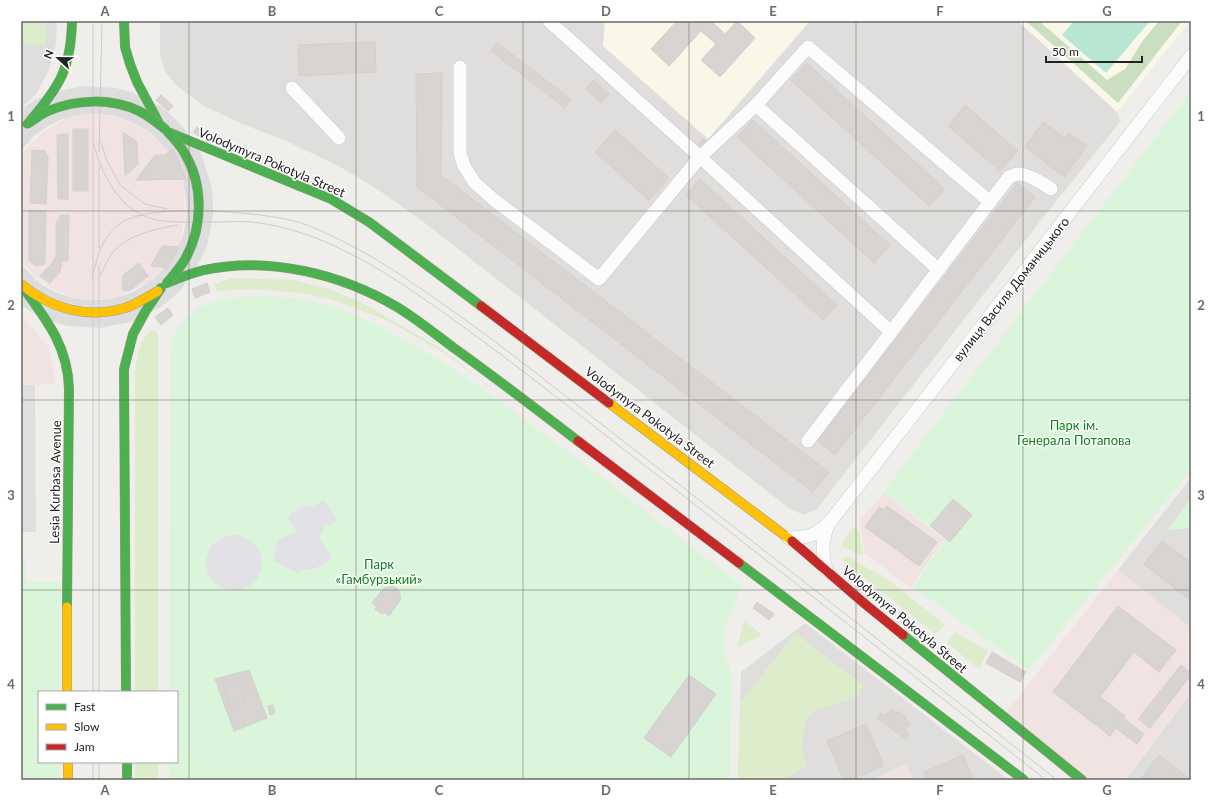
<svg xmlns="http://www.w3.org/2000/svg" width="1212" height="801" font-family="Lato,sans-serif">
	<rect width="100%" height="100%" fill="#f0eeeb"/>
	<g fill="#dfdedc">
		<polygon points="21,21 57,21 56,44 49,70 36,94 21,108"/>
		<polygon points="160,21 1018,21 1117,112 1120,122 1045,215 817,509 804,515 790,509 425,223 383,193 339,166 284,140 240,123 202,105 176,85 165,71 160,54"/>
		<polygon points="1191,478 1191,628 1118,570"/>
		<polygon points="805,623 1009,780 738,780 741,672"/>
		<polygon points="1191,693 1191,780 1125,780 1133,770"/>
	</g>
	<g fill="#f1e3e1">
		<polygon points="86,114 96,114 120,118 150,133 159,142 173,147 187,182 183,183 185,215 179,245 162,271 145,284 115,298 87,300 69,296 51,288 36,277 21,261 21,154 42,133 55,125 67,118"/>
		<polygon points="21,315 49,347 56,384 21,385"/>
		<polygon points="884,493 944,539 910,588 865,553 859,520"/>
		<polygon points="1118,570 1191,628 1191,693 1124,780 1085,780 1005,714"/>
		<polygon points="906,764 913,780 871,780"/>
	</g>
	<g fill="#f8f7e8">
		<polygon points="605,21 810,21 708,139 603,46"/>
		<polygon points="1018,21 1190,21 1117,112"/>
	</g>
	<g fill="#ddeccb">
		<polygon points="21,21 46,21 46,45 21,44"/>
		<polygon points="232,278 294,280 326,288 357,300 440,348 539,425 446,354 386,320 333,300 301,293 254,289 217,291 214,285"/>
		<path d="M153,330l5,3v359h-23v-318c1,-14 4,-37 18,-44z"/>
		<polygon points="853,527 859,531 863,556 841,546"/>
		<polygon points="846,556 887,579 945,625 935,634 842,560"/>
		<polygon points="744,620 762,635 737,648"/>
		<polygon points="955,632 988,651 979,669 947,643"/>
		<polygon points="795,633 863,685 858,697 815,710 806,721 803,735 802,752 807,765 784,780 738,780 740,703"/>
		<rect x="135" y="762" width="23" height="18"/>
	</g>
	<polygon fill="#cbdec1" points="1026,21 1039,21 1107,80 1125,69 1142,42 1159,21 1182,21 1118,103"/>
	<g fill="#daf5da">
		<polygon points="1191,91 1191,470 1029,670 913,587 946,539 930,526 883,492"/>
		<path d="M258,296l37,2 37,8 40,16 67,38 49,33 97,71 157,122 -19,46 2,23 7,19 -2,106h-561v-18h8v-70h-8l2,-345c13,-44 46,-50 87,-51z"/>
		<polygon points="1191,498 1191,528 1168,530"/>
		<polygon points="21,562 26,562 26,582 60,582 60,692 39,692 39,762 60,762 60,780 21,780"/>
	</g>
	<polygon fill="#b7e6d2" points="1074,21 1150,21 1106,73 1062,35"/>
	<polygon fill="#e0dfde" points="21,385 35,385 36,532 21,532"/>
	<g fill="#e2e1e5">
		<polygon points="324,500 338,521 325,526 319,538 332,558 316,568 300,571 297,573 273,561 279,539 297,531 288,517 299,507 313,506"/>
		<circle cx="234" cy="563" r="28"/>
	</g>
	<polygon fill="#dedddd" points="84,86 116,88 131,92 160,106 172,116 183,127 201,154 211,184 213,199 213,215 207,246 200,261 183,287 172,298 159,308 131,322 100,328 68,326 53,322 38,316 21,305 21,264 36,280 47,288 60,294 73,298 87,300 101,300 114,298 128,294 140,288 152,280 162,271 171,260 183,235 186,221 187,207 183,180 171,155 162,144 152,134 141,127 128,121 115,116 101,114 88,114 74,116 60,120 48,126 36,134 21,150 21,109 39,98 54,92"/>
	<g fill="#d7d4d2" stroke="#d3d0cc">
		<polygon points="677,21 711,21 725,34 737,21 755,38 720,77 701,60 716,44 701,31 669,66 651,49"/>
		<polygon points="375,42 376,72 299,76 298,45"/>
		<polygon points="497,43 571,99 565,108 491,51"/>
		<polygon points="807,63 945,189 929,206 791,80"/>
		<polygon points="442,73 441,175 829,472 813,492 417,187 416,74"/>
		<polygon points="593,80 609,94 601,103 586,89"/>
		<polygon points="161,95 173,106 168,111 156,100"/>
		<polygon points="965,105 1018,151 1000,171 948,126"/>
		<polygon points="753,120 890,245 874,263 737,137"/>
		<polygon points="1043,122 1065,138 1069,133 1087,146 1064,177 1025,147"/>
		<polygon points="197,127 207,134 203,139 193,132"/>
		<rect x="73" y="129" width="15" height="62"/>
		<polygon points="615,130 669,178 649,200 595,152"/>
		<polygon points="123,132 137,142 138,164 125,176"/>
		<polygon points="68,134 68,199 58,199 57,135"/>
		<polygon points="703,139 709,145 701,153 695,148"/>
		<polygon points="173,149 186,179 136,180 155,155 165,155"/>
		<polygon points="32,150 45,151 48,157 46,204 30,203"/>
		<polygon points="700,179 837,305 823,320 686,195"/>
		<polygon points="1017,183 1035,197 835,455 817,441"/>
		<polygon points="29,210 46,211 45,262 43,265 34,265 29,260"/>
		<polygon points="60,215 69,215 68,261 62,261 56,256 56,222 60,218"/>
		<polygon points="162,246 179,247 167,269 161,267 151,266"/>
		<polygon points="56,256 62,261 60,272 50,283 40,276 52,263"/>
		<polygon points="139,263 148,276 129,291 122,290 123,275"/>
		<polygon points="207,283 210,292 195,298 192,289"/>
		<polygon points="168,308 173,315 161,325 155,317"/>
		<polygon points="953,499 972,515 950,542 930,526"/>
		<polygon points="887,506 937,542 919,566 865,527 879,507 884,510"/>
		<polygon points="1162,541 1191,563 1191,601 1144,564"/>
		<polygon points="385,587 387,588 392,586 397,588 400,593 400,598 401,599 389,616 384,612 382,614 375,609 377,607 372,603"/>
		<polygon points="757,602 774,614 769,620 753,608"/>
		<polygon points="1118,606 1176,650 1159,672 1134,652 1100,697 1125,716 1123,718 1144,734 1137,744 1116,728 1110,736 1053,692"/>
		<polygon points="992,652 1026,672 1020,682 986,663"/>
		<polygon points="1181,665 1191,673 1191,675 1150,728 1138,719"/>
		<polygon points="249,670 267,718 234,731 215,679"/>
		<polygon points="689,675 716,694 671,757 644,738"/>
		<polygon points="238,677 245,702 230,706 222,681"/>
		<polygon points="273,705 275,713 270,715 268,706"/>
		<polygon points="891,709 896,713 898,711 906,717 905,719 910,723 905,731 909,734 905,739 877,718 880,713 885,716"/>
		<polygon points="866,724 884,766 850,780 844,780 827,741"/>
		<polygon points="963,755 974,780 927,780 924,772"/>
		<polygon points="1159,755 1191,780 1147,780 1142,777"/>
	</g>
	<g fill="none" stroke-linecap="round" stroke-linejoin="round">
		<defs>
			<g id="street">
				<polyline points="460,67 460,153 464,166 475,183 493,199 599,279 700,157 549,21"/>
				<polyline points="292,88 339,138"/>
				<polyline points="756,105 939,270"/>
				<polyline points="891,332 700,157 756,105 808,47 990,202"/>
				<path d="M808,441l201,-264c3,-1 7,-3 9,-3 11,0 24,9 33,15"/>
				<path d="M789,538c17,0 29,-3 41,-16l361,-466"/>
				<path d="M826,570c-4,-17 -5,-31 3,-46"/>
			</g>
			<g id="fast">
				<polyline points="124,21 125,47 130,64 137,82 160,125 165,129"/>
				<path d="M30,121c30,-35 41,-53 42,-100"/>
				<polyline points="168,132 331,199 369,222 481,306"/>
				<path d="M167,283c12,-5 24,-10 37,-13 65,-14 137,4 193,37 20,12 38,27 57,41 42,30 82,61 124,93"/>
				<path d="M22,286c24,33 46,60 47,103l-2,218"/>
				<polyline points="739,563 1024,780"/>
				<polyline points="903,635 1082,780"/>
				<polyline points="126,692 124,369 133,334 145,312 161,288"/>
				<polyline points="127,762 127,780"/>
			</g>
			<g id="slow">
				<polyline points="609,403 792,541"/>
				<polyline points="67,607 67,692"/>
				<polyline points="68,762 68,780"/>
			</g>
			<g id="jam">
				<polyline points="481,306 609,403"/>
				<polyline points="578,441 739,563"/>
				<polyline points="792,541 865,604 903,635"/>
			</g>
		</defs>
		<use href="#street" stroke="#c9c8c7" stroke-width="14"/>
		<use href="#fast" stroke="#999a82" stroke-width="10"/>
		<use href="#slow" stroke="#999a82" stroke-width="10"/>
		<use href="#jam" stroke="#999a82" stroke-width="10"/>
		<use href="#street" stroke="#fdfcfc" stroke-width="13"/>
		<use href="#fast" stroke="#4caf50" stroke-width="9"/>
		<use href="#slow" stroke="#ffc107" stroke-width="9"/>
		<use href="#jam" stroke="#c62828" stroke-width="9"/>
		<g stroke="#ccc" stroke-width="1">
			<path d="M93,142c10,36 28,73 69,79 18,2 36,1 53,1 12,0 24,-1 36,0 32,3 67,15 96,30 35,17 67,40 100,63 58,41 113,85 170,129 143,111 286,223 429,336"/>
			<polyline points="101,143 108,163 121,186 145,204 167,209"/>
			<polyline points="99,152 102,21"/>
			<polyline points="99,166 99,248"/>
			<polyline points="99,266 99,692"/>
			<path d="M100,276c4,-6 6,-14 10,-20 16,-22 43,-26 67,-31"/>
			<path d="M92,279c6,-24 8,-40 29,-56 28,-21 143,-11 177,-1 13,4 26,10 38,16 39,18 72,42 107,66 57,40 111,83 166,126 150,116 299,233 448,350"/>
			<polyline points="93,692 93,21"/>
			<polyline points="93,762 93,780"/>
			<polyline points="99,762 99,780"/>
		</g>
		<defs>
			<g id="fast-bridge">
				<path d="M27,124c7,-4 14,-10 21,-13 29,-12 63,-13 91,0 8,4 14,9 21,14"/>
				<path d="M167,283c6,-7 12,-14 17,-22 19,-32 20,-75 1,-107 -4,-8 -11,-15 -17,-22"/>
			</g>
			<path id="slow-bridge" d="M21,284c30,25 66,35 104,24 12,-4 22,-11 33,-17"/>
		</defs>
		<use href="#fast-bridge" stroke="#a79c86" stroke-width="10" stroke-linecap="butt"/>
		<use href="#slow-bridge" stroke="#a79c86" stroke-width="10" stroke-linecap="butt"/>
		<use href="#fast-bridge" stroke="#4caf50" stroke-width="9"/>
		<use href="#slow-bridge" stroke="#ffc107" stroke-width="9"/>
	</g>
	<path fill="none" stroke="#6a6968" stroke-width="1" stroke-opacity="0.55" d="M189,21v759M356,21v759M523,21v759M689,21v759M856,21v759M1023,21v759M21,211h1170M21,400h1170M21,590h1170"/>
	<g text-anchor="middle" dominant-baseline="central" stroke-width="3" stroke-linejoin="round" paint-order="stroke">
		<g font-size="13" fill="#222" stroke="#fff">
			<text transform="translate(272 162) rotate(23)">Volodymyra Pokotyla Street</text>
			<text transform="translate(1011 289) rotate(-52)">вулиця Василя Доманицького</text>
			<text transform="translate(650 417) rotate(37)">Volodymyra Pokotyla Street</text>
			<text transform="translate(55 482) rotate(-89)">Lesia Kurbasa Avenue</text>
			<text transform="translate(905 619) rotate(40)">Volodymyra Pokotyla Street</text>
		</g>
		<g font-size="13" fill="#0c8416" stroke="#fff">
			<text x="1074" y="425">Парк ім.<tspan x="1074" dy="15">Генерала Потапова</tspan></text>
			<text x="379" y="564">Парк<tspan x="379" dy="15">«Гамбурзький»</tspan></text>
		</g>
	</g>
	<rect width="1212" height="801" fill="none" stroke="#ffffff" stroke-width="44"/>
	<rect x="38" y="691" width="140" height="72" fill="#ffffff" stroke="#a7a7a7"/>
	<rect x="46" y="704" width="20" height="6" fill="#4caf50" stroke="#a7a7a7"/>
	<text x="74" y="711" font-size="12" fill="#222222">Fast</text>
	<rect x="46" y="724" width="20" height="6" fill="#ffc107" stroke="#a7a7a7"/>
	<text x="74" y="731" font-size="12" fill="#222222">Slow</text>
	<rect x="46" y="744" width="20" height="6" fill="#c62828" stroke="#a7a7a7"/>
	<text x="74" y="751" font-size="12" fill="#222222">Jam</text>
	<g transform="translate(58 58) rotate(292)" stroke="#ffffff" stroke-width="3" paint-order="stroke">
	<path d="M0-3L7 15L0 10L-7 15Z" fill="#222222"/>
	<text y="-6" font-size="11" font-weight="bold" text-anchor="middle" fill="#222222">N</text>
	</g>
	<path d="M1046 56v6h96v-6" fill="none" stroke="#222222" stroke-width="2"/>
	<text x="1052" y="56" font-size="12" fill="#222222" stroke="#ffffff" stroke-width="3" paint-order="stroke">50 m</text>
	<rect x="22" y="22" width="1168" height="757" fill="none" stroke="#6a6968" stroke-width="1.5"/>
	<g font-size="13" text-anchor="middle" font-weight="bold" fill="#6a6968">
		<text x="105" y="16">A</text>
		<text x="272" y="16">B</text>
		<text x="439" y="16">C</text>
		<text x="606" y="16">D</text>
		<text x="773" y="16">E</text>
		<text x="940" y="16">F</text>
		<text x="1107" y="16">G</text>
		<text x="11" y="121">1</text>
		<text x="1201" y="121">1</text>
		<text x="11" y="310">2</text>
		<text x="1201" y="310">2</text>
		<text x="11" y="500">3</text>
		<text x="1201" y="500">3</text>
		<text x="11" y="689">4</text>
		<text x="1201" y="689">4</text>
		<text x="105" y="795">A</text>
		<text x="272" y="795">B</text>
		<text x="439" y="795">C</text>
		<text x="606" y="795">D</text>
		<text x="773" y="795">E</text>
		<text x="940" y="795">F</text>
		<text x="1107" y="795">G</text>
	</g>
</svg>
